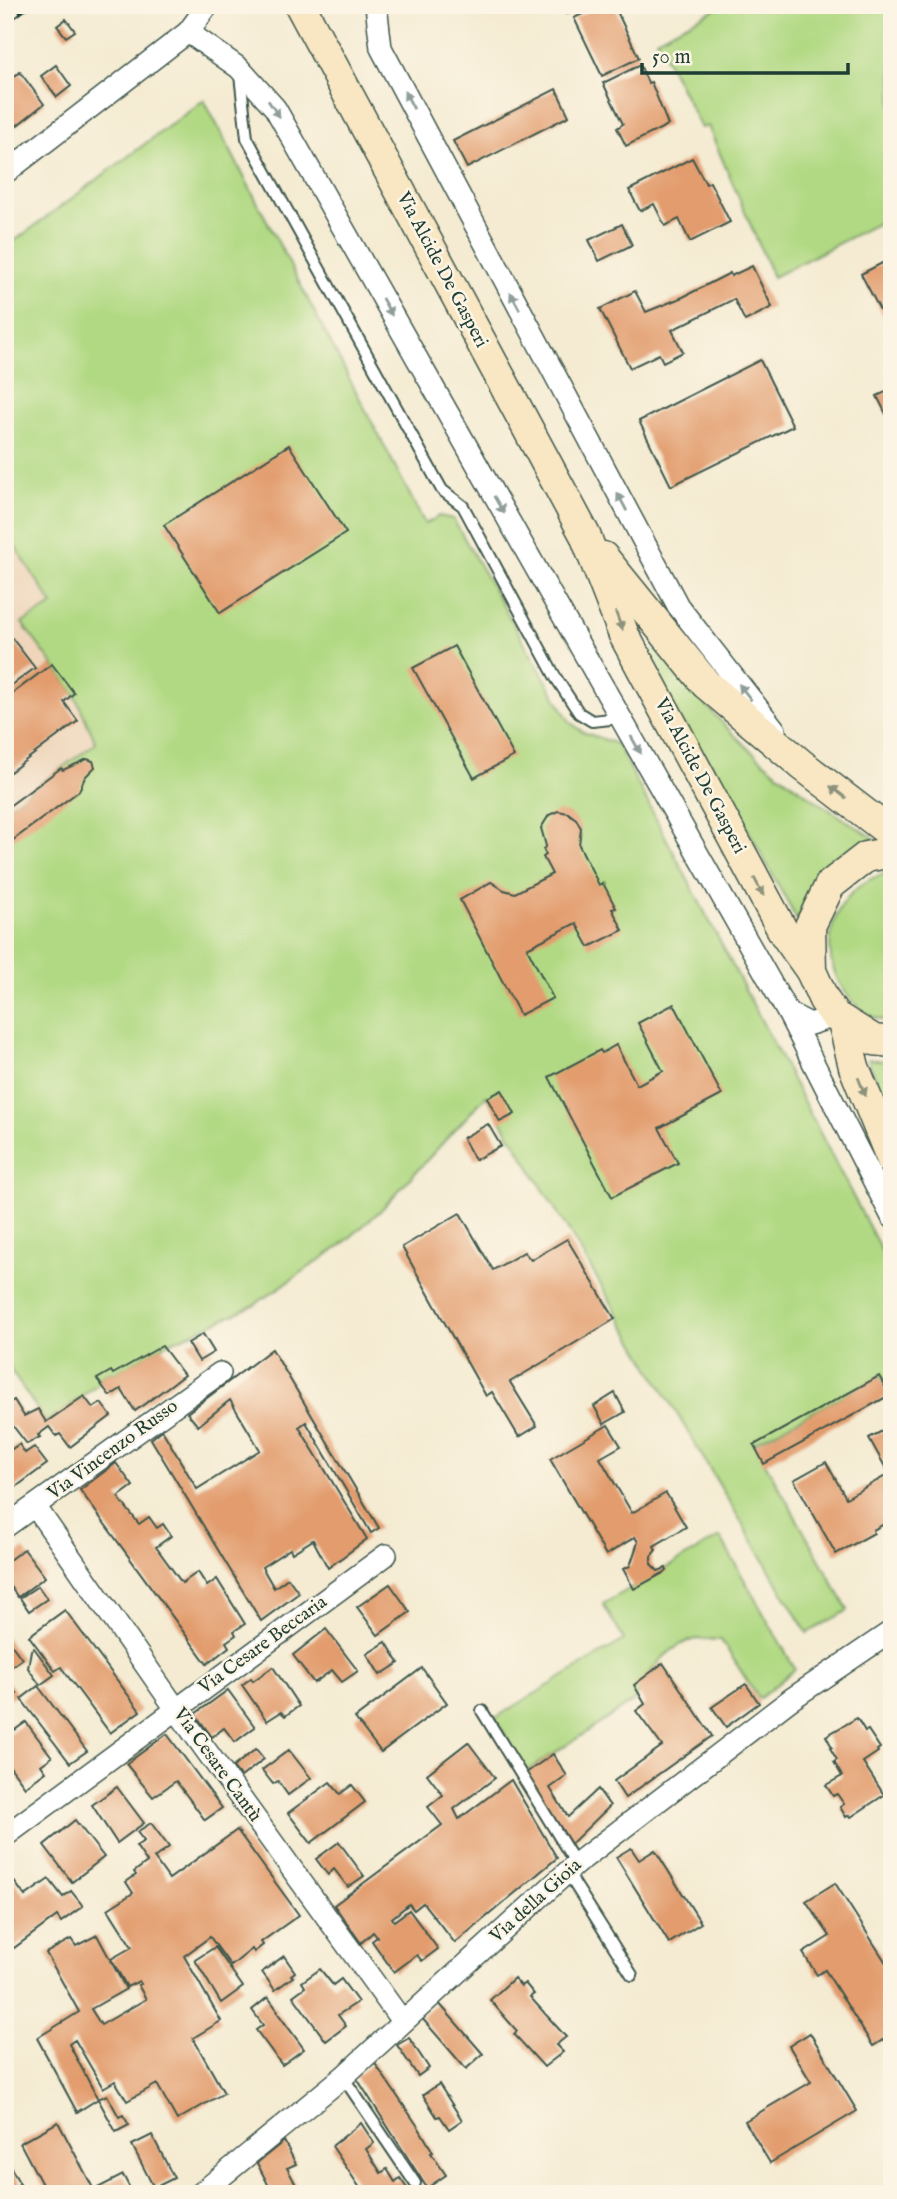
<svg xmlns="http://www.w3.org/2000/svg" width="897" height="2199" font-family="'IM FELL English',serif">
	<rect width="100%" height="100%" fill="#fcf5e5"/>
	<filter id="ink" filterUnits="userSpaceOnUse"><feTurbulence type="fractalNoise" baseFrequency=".0143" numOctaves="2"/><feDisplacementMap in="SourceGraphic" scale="14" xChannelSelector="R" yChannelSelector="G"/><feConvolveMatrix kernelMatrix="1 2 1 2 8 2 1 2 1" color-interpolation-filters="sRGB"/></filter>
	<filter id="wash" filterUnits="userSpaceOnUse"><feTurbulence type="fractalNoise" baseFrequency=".00686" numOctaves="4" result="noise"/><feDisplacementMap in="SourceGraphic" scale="28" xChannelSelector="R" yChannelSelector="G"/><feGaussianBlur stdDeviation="1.57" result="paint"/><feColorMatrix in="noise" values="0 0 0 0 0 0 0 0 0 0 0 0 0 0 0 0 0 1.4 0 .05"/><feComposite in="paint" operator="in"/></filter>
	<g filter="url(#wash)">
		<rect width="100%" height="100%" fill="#f4ebd2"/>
		<polygon fill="#efd6bb" points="5,531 53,605 23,624 74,693 96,743 5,809"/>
		<g fill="#b1d983" stroke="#688b5c" stroke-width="2">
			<polygon points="723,5 892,5 892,216 773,277 708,126 701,128 656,39"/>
			<polygon points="204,100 425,524 439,516 453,519 570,722 583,732 617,744 892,1271 892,1394 881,1376 754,1443 848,1610 807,1633 570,1233 486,1096 380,1211 339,1247 254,1305 163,1346 113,1374 110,1371 98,1379 100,1382 58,1415 55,1415 46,1422 5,1362 5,809 96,743 74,693 22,623 53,605 5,531 5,248"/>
			<path d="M657,649c29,34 58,69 91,99 39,35 84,64 128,91l-35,18 -27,28 -17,35 -80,-148 -37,-53 -31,-68z"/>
			<path d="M892,872v150c-7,-2 -15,-3 -21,-6 -5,-2 -9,-7 -13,-10 -49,-42 -31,-122 34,-134z"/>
			<polygon points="868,1059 892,1062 892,1118"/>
			<path d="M720,1537l75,132 -36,30 -38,-59c-7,0 -14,-1 -22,-1 -29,3 -55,36 -65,62l-107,70 -32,-53 129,-78 -21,-36z"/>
		</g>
		<g id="blocks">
			<g fill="#e29c6d">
				<polygon points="563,5 583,5 567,14"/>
				<polygon points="601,5 614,5 639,58 602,76 574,18"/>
				<polygon points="66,19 75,31 66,37 57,26"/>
				<polygon points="56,65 71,86 57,97 41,76"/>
				<polygon points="640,65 648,83 651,82 668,125 626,146 617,128 623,124 603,83"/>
				<polygon points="20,72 44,104 10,131 5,125 5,83"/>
				<polygon points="556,89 569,116 467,168 453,141"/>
				<polygon points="692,158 706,184 710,182 730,222 690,242 679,219 665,226 654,204 640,211 629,190"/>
				<polygon points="622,224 632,245 599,261 589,240"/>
				<polygon points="892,258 892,333 861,274"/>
				<polygon points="752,266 772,307 745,321 734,299 672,330 683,352 663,362 659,354 630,368 600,309 635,291 646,312 683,297 730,273 731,276"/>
				<polygon points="760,360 793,426 671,486 639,421"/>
				<polygon points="892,389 892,411 886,414 877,396"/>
				<polygon points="289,445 346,533 220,613 164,525"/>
				<polygon points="5,629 35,668 5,690"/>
				<polygon points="454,646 514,756 474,778 413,668"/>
				<polygon points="52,664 74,693 64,702 78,721 10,772 5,765 5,699"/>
				<polygon points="87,759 93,761 95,767 85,777 79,791 5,846 5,809 61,768 63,770"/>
				<polygon points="558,811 568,813 576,819 581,828 579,845 599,885 603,883 616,908 612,909 623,930 589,947 576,923 527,948 553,998 520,1015 460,900 491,882 504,890 515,893 552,874 543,857 546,855 543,849 546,846 541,828 549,815"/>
				<polygon points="674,1004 722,1095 659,1128 678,1163 612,1197 549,1077 600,1050 602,1053 616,1045 637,1085 663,1071 638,1023"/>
				<polygon points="502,1090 515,1114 500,1122 487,1098"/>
				<polygon points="488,1124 501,1146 475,1160 463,1138"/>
				<polygon points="460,1213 493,1270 524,1252 531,1260 567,1239 615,1319 510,1382 537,1426 519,1437 492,1392 486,1396 402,1247"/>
				<polygon points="203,1334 214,1352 199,1361 188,1343"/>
				<polygon points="162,1346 184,1375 135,1411 121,1389 110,1396 97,1379 111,1371 113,1374"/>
				<polygon points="272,1349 379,1528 371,1533 306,1422 299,1427 367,1539 328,1568 313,1540 292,1553 290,1549 262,1567 274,1588 288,1578 299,1593 261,1621 151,1439 162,1430 197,1489 260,1450 230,1400 198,1426 187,1413"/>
				<polygon points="879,1376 890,1395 764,1464 754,1445"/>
				<polygon points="615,1393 625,1412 604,1424 594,1406"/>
				<polygon points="84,1396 93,1408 101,1403 111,1416 70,1447 60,1434 56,1436 49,1427 38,1435 40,1437 27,1444 13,1426 5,1431 5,1406 14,1400 24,1416 38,1409 46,1422"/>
				<polygon points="608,1425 621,1446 600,1458 632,1513 666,1493 686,1527 654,1546 656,1550 651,1556 651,1564 658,1571 666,1568 667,1571 634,1589 623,1569 630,1566 638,1542 635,1537 606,1555 550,1459"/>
				<polygon points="892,1426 892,1520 873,1530 874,1533 836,1554 794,1480 826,1462 846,1498 889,1474 869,1438"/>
				<polygon points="19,1444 25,1453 34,1447 47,1464 5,1495 5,1454"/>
				<polygon points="116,1463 133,1486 118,1497 139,1524 149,1517 157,1528 163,1524 171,1536 156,1547 182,1583 198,1572 207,1586 217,1579 245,1624 234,1631 236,1635 226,1642 229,1647 207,1664 80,1490"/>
				<polygon points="24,1549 45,1577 18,1597 5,1580 5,1563"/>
				<polygon points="390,1584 410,1612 378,1635 357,1607"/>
				<polygon points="38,1586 47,1599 29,1611 20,1598"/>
				<polygon points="65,1610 140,1711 110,1733 61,1667 55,1671 29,1636"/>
				<polygon points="326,1629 358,1671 342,1682 332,1670 314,1683 293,1655"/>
				<polygon points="5,1636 22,1659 5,1671"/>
				<polygon points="386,1642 399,1663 380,1675 367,1654"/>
				<polygon points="34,1648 54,1675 40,1685 28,1668 31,1650"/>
				<polygon points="663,1663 712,1736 625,1798 614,1781 662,1746 636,1711 645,1704 634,1685"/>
				<polygon points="273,1667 299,1706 285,1716 281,1712 267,1721 242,1685 251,1678 253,1681"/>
				<polygon points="422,1668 447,1703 381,1752 355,1718"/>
				<polygon points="5,1678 17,1693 5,1702"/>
				<polygon points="746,1684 759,1703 726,1727 712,1707"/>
				<polygon points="38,1686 87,1751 70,1763 21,1699"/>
				<polygon points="228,1690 255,1727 235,1742 224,1728 212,1737 195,1714"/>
				<polygon points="857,1718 865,1731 868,1730 880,1748 877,1750 878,1752 863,1762 884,1795 851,1817 849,1815 846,1817 840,1807 844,1804 837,1794 833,1796 826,1785 842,1776 834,1762 837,1760 830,1748 832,1747 826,1736"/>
				<polygon points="26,1722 52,1757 41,1765 46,1772 25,1787 5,1760 5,1737"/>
				<polygon points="167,1734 222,1808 205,1820 176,1781 153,1797 126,1764"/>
				<polygon points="468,1742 495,1778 454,1809 459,1819 511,1780 557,1858 455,1943 423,1903 414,1910 409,1904 392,1918 394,1921 409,1910 438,1949 422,1961 417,1955 394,1972 372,1941 377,1937 373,1932 361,1943 334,1905 442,1825 428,1807 443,1795 427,1774"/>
				<polygon points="256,1749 264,1759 241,1777 233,1767"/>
				<polygon points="289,1750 311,1778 288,1795 278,1781 273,1784 262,1770"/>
				<polygon points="553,1754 567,1776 550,1788 568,1817 598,1789 610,1806 571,1844 526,1773"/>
				<polygon points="330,1782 340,1794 352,1785 365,1802 311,1843 288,1813"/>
				<polygon points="117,1787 144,1823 117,1843 92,1805"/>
				<polygon points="75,1820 104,1857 72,1882 44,1845"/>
				<polygon points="151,1823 169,1847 154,1858 169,1879 237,1830 299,1915 261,1942 263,1945 254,1952 252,1949 231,1966 210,1937 184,1956 221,2021 193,2038 224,2093 177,2120 157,2084 127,2101 115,2081 103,2088 75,2040 69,2044 98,2099 77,2112 37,2038 79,2012 46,1953 71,1939 76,1946 97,1935 126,1989 91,2009 101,2025 146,1999 138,1985 141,1984 139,1981 127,1987 111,1959 132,1947 108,1909 133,1893 126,1882 136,1875 134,1872 147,1862 136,1846 144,1841 137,1832"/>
				<polygon points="339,1842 364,1876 348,1887 334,1869 328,1875 316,1859"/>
				<polygon points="631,1848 639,1860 655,1850 701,1923 669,1943 616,1857"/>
				<polygon points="5,1869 25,1896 49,1879 63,1897 71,1891 83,1906 61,1922 57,1916 14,1948 5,1936"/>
				<polygon points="835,1883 892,1972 892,1982 885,1987 892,1997 892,2034 873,2046 825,1970 817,1975 803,1953 830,1936 806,1901"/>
				<polygon points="215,1947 243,1987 221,2003 195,1960"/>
				<polygon points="284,1956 295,1972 291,1975 293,1977 275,1990 262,1972"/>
				<polygon points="320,1969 333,1985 341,1979 358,2002 338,2015 346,2026 326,2041 293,1996 305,1987 302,1982"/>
				<polygon points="514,1978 521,1986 525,1983 534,1994 530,1997 566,2037 556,2045 563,2052 544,2067 514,2034 517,2031 490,2000"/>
				<polygon points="268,1997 278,2011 277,2012 304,2049 282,2065 256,2030 263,2025 252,2010"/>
				<polygon points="438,2002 483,2054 466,2069 421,2017"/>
				<polygon points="810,2033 857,2111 770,2163 745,2121 811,2082 789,2046"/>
				<polygon points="409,2038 429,2068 418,2076 397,2045"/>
				<polygon points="374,2062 419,2128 433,2152 431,2153 446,2175 427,2188 356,2077"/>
				<polygon points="439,2084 462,2120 449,2129 440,2116 437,2117 423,2095"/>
				<polygon points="107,2095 119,2117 123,2115 129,2125 116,2132 98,2099"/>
				<polygon points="58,2122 94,2190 123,2175 133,2194 47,2194 20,2143"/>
				<polygon points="361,2123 374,2143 366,2149 381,2173 387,2169 395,2182 400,2178 411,2194 364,2194 332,2146"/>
				<polygon points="152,2135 174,2178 154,2188 132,2145"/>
				<polygon points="284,2141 296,2164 287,2168 301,2194 273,2194 257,2163"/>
				<polygon points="5,2157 20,2184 5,2192"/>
			</g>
		</g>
	</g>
	<g filter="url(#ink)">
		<use href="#blocks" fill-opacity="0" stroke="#3f574c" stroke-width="2"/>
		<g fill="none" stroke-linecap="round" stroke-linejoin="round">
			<defs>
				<g id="lane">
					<polyline points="240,75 247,138 442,490 463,506 556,678 579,713 592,721 620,718"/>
					<polyline points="482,1711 576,1864"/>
					<polyline points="567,1872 632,1975"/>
					<polyline points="343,2077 415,2183"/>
				</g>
				<g id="street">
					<polyline points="376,5 381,48 678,606 775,730"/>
					<polyline points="188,32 239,68 275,108 788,1013 892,1217"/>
					<polyline points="5,173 188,32 208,5"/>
					<polyline points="788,1013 810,1024 835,1016"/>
					<polyline points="35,1506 176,1709 402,2021"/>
					<polyline points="5,1527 220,1373"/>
					<polyline points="5,1836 386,1555"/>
					<polyline points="200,2194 343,2077 576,1864 790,1700 892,1631"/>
				</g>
				<g id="secondary">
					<polyline points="300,5 585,535 624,635 784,933 811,971"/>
					<polyline points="603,557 706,684 802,765 892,834"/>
					<polyline points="892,852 866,857 830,885 810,926 811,971 824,1000 835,1016 843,1021 874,1040 892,1042"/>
					<polyline points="843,1021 854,1067 892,1160"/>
				</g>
			</defs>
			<use href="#lane" stroke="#3f574c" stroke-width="14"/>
			<use href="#street" stroke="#3f574c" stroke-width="24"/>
			<use href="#secondary" stroke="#3f574c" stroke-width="33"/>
			<use href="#lane" stroke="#fff" stroke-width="10"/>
			<use href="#street" stroke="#fff" stroke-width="21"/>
			<use href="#secondary" stroke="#f9e7c3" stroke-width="30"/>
			<defs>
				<polyline id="rail" points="5,21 27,5"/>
			</defs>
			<use href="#rail" stroke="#1f3d34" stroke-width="8"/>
			<use href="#rail" stroke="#fcf5e5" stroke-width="5" stroke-dasharray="16" stroke-linecap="butt"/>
		</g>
		<defs><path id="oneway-solid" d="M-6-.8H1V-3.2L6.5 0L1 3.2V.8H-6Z" transform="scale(1.75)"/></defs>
		<g fill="#8f9e9a">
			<use href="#oneway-solid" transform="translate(409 100) rotate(-118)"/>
			<use href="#oneway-solid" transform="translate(274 109) rotate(55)"/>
			<use href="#oneway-solid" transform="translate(515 301) rotate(-118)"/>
			<use href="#oneway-solid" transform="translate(387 307) rotate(60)"/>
			<use href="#oneway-solid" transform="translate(622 502) rotate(-118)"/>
			<use href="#oneway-solid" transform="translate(499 505) rotate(60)"/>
			<use href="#oneway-solid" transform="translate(745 692) rotate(-128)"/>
			<use href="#oneway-solid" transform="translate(636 745) rotate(60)"/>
		</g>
		<g fill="#8c927c">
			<use href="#oneway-solid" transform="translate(619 621) rotate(69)"/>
			<use href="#oneway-solid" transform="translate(838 792) rotate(-143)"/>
			<use href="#oneway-solid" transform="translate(759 887) rotate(62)"/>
			<use href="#oneway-solid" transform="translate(862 1087) rotate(68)"/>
		</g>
	</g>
	<g text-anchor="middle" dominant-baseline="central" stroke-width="5" stroke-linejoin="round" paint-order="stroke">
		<g font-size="19" fill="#1f3d34" stroke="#fcf5e5">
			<text transform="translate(442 270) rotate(62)">Via Alcide De Gasperi</text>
			<text transform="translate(700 776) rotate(62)">Via Alcide De Gasperi</text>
			<text transform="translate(113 1450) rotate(-36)">Via Vincenzo Russo</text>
			<text transform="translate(263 1645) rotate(-36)">Via Cesare Beccaria</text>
			<text transform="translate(217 1765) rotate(54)">Via Cesare Cantù</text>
			<text transform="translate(536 1901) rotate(-42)">Via della Gioia</text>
		</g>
	</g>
	<rect width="897" height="2199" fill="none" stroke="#fcf5e5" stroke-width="28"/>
	<path d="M642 63v10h206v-10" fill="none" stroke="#1f3d34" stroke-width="3.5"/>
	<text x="652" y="63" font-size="21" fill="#1f3d34" stroke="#fcf5e5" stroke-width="5" paint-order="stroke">50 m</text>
</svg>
